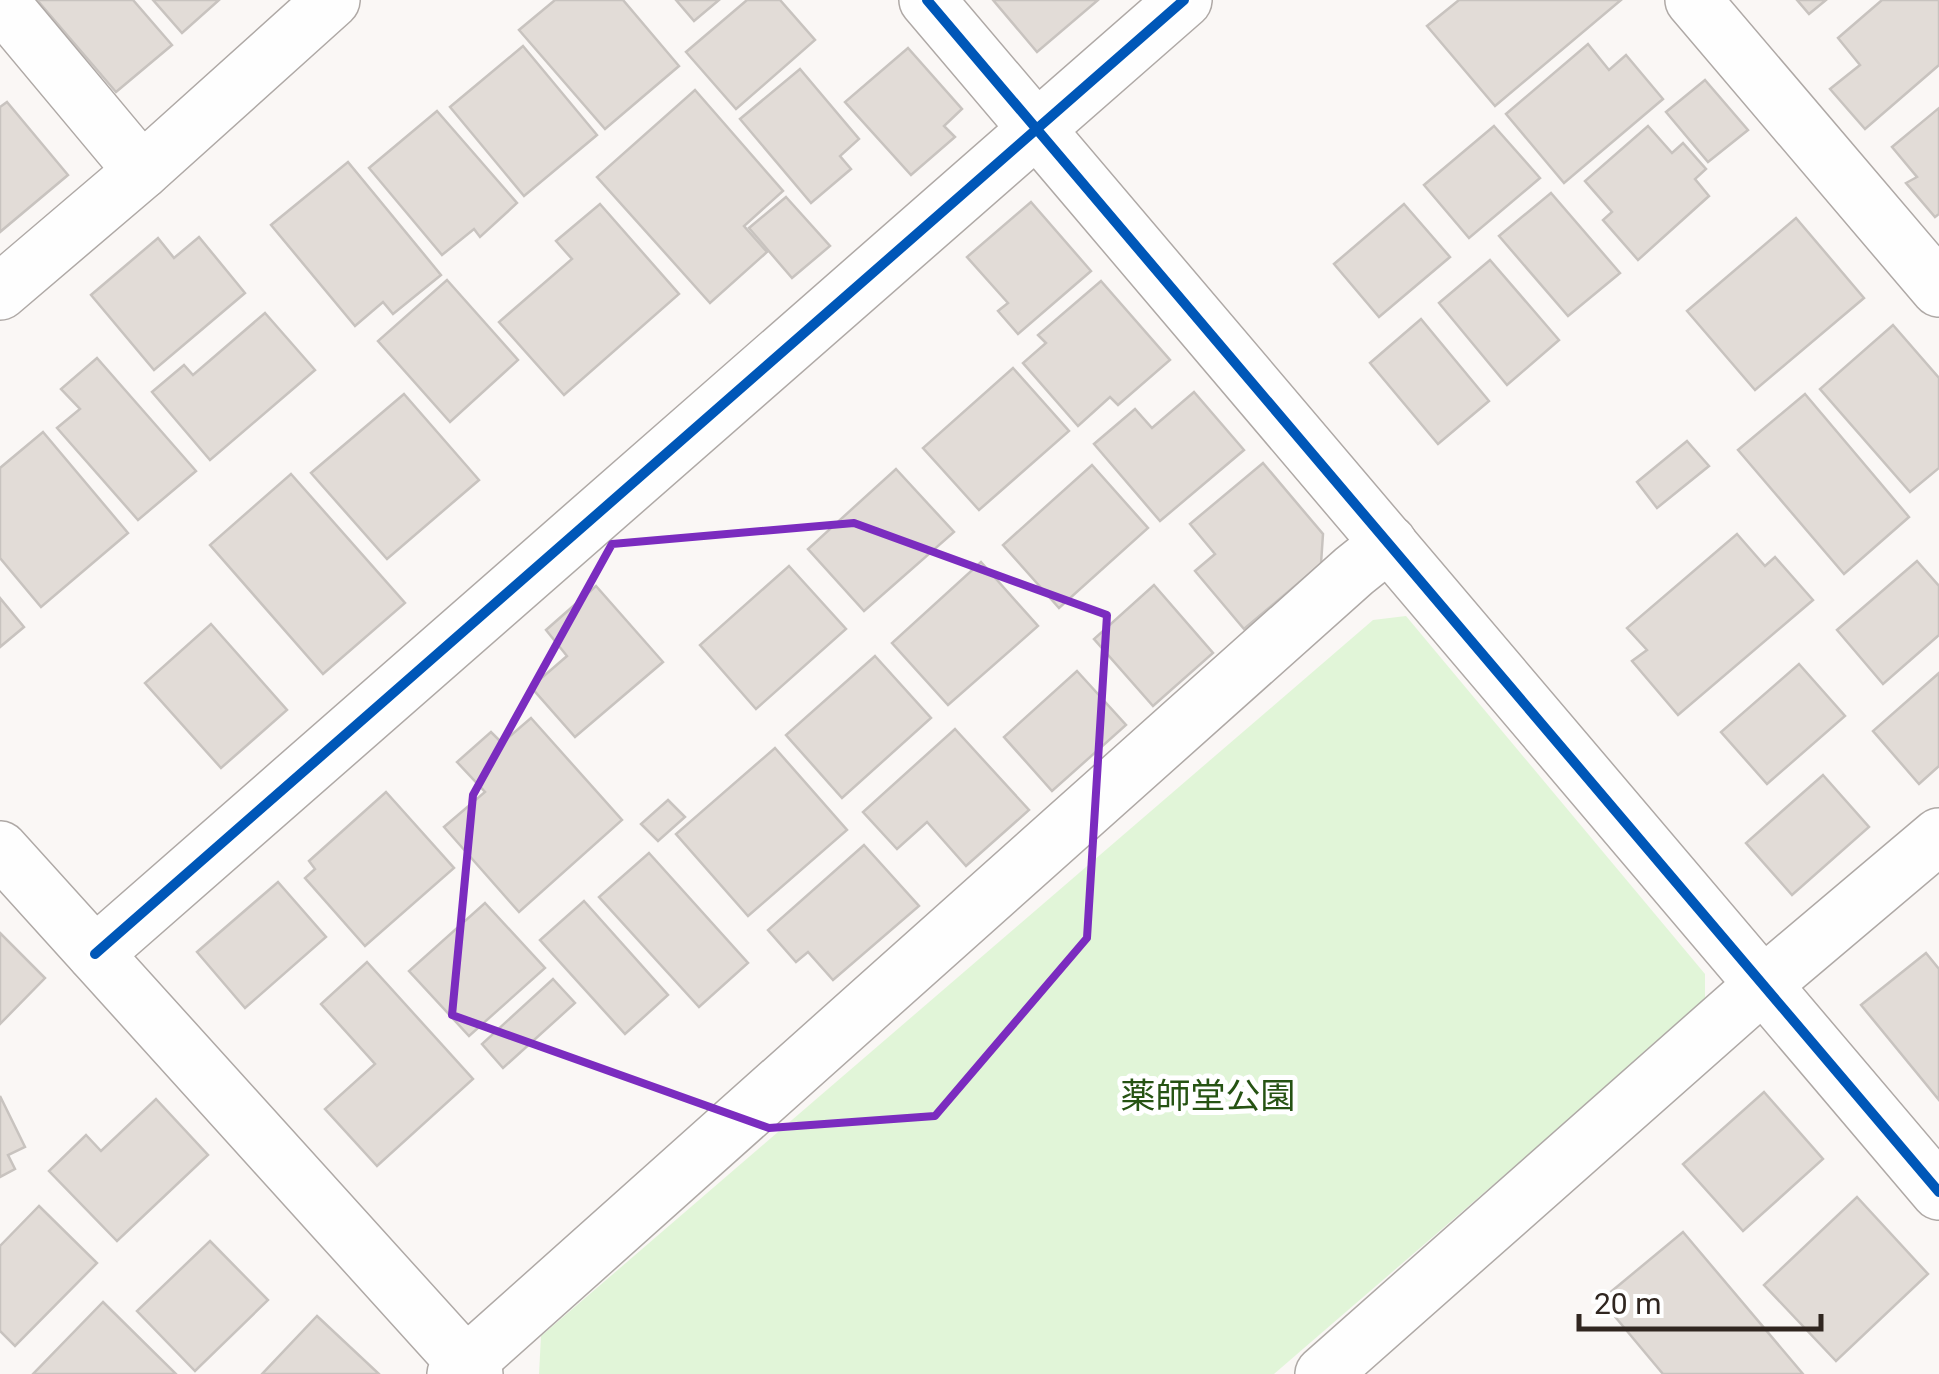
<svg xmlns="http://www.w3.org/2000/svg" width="1939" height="1374" font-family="Roboto,'Noto Sans JP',sans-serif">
	<rect width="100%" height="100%" fill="#faf7f5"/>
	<polygon fill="#e1f5d8" points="1406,616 1705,974 1705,1002 1274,1374 539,1374 541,1336 1373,620"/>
	<g fill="#e2dcd7" stroke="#c8c3bf" stroke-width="2.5">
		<polygon points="37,0 133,0 172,45 116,92"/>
		<polygon points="153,0 219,0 182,33"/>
		<polygon points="555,0 623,0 679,66 605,129 519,30"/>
		<polygon points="676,0 719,0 694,21"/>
		<polygon points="747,0 780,0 815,40 736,109 686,52"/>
		<polygon points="993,0 1098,0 1037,52"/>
		<polygon points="1459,0 1621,0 1495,106 1427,26"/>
		<polygon points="1797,0 1826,0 1809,14"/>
		<polygon points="1882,0 1939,0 1939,65 1865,129 1830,89 1860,65 1838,38"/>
		<polygon points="1588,44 1609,70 1626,55 1663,99 1564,183 1506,114"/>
		<polygon points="523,46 597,135 524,196 450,107"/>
		<polygon points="908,48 962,109 944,126 955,137 911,175 845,102"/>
		<polygon points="800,69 859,139 840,156 851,169 811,203 740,119"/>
		<polygon points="1705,80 1748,130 1708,162 1666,112"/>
		<polygon points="695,90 783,191 744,226 767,252 710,303 597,177"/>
		<polygon points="7,102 68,175 0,232 0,107"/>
		<polygon points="1939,108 1939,214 1935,217 1906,183 1917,177 1892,147"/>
		<polygon points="437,111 517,203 480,237 474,229 442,255 369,168"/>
		<polygon points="1494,126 1540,178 1469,238 1424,185"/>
		<polygon points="1648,126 1672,153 1683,143 1706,169 1695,179 1709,196 1638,260 1603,220 1612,212 1585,181"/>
		<polygon points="348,162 441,275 393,314 383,302 355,326 271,225"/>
		<polygon points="1551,193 1620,273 1568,316 1499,236"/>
		<polygon points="786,197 830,246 792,278 749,228"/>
		<polygon points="1031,202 1091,271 1018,334 998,311 1008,303 967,257"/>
		<polygon points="600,204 679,294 564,395 499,322 572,259 556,241"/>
		<polygon points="1404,204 1450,257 1379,317 1334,264"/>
		<polygon points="1796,218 1864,298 1755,390 1687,311"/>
		<polygon points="199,237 245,293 154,370 91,295 158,238 174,258"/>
		<polygon points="1490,260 1559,340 1507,385 1439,303"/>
		<polygon points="447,280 518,360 450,422 378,341"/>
		<polygon points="1101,281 1170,360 1118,405 1110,397 1078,426 1023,363 1046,343 1038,335"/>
		<polygon points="265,313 315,370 210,460 152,392 184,365 193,375"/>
		<polygon points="1421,319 1489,401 1438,444 1370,363"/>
		<polygon points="1893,325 1939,378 1939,468 1910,492 1820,389"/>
		<polygon points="97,358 196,471 138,520 57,428 80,409 61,389"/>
		<polygon points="1013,368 1069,431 979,510 923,448"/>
		<polygon points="1194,392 1244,450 1160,521 1094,444 1135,409 1152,428"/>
		<polygon points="404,394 479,480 387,559 311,473"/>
		<polygon points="1805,394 1909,517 1844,574 1738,450"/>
		<polygon points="43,432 128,533 41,607 0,558 0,468"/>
		<polygon points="1687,441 1709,466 1657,508 1637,482"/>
		<polygon points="1263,463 1323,534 1321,564 1244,629 1195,571 1215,554 1190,524"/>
		<polygon points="1092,465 1148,528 1059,608 1003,545"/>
		<polygon points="896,469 954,532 864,611 808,549"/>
		<polygon points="291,474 405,603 323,674 210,545"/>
		<polygon points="1737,534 1765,566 1775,557 1813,600 1678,715 1632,661 1647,650 1627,628"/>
		<polygon points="1917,561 1939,586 1939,635 1883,684 1837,630"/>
		<polygon points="981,562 1038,626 948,705 892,643"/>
		<polygon points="789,566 846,629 756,709 700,645"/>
		<polygon points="1154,585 1213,653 1153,706 1094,639"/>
		<polygon points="596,586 663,662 575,737 531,687 567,656 546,630"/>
		<polygon points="0,598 24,627 0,647"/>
		<polygon points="211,624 287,710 221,768 145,683"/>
		<polygon points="875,656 931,718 842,798 786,735"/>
		<polygon points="1799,664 1845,716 1767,784 1721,732"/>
		<polygon points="1077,671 1126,725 1052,791 1004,737"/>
		<polygon points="1939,673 1939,766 1919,784 1873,731"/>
		<polygon points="531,718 622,820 519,912 444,827 485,792 457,762 491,732 502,743"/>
		<polygon points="955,729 1029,810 966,866 927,822 897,849 863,812"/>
		<polygon points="775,748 847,830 748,916 676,834"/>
		<polygon points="1823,775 1869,827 1792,895 1746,843"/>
		<polygon points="386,792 454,868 365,946 305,878 315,869 309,861"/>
		<polygon points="668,800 685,817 658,841 641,824"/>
		<polygon points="864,845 919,906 833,980 808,952 796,962 768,930"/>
		<polygon points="649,853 748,963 699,1007 599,897"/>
		<polygon points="278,882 326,937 245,1008 197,952"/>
		<polygon points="584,901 668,995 625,1034 540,940"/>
		<polygon points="485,903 545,968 469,1036 409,971"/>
		<polygon points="0,933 45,978 0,1024"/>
		<polygon points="1926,953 1939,969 1939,1100 1861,1005"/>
		<polygon points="367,962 473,1079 377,1166 325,1109 375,1064 321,1004"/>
		<polygon points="553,979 575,1003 503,1068 482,1044"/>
		<polygon points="1764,1092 1823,1159 1743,1231 1683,1164"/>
		<polygon points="0,1096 25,1147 8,1155 15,1169 0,1177"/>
		<polygon points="156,1099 208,1155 117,1241 49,1171 86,1135 101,1151"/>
		<polygon points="1857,1197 1928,1274 1836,1361 1764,1285"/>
		<polygon points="39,1206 97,1263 15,1346 0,1331 0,1246"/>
		<polygon points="1683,1232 1803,1374 1663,1374 1601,1300"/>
		<polygon points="210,1241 268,1300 195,1371 137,1311"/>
		<polygon points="103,1302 176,1374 33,1374"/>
		<polygon points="317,1316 379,1374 262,1374"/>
	</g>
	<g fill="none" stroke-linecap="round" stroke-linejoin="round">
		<defs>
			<g id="minor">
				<polyline points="927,0 1939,1192"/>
				<polyline points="1693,0 1939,289"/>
				<polyline points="0,1 142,171"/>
				<polyline points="0,292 142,171 332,0"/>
				<polyline points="0,849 475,1374"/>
				<polyline points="95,954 1184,0"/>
				<polyline points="455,1374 1354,571 1389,543"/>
				<polyline points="1323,1374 1765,983 1939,836"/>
			</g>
		</defs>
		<use href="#minor" stroke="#afa9a6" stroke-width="58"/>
		<use href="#minor" stroke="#fefefe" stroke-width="55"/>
		<defs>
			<g id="cycleway">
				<polyline points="927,0 1939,1192"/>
				<polyline points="95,954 1184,0"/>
			</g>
		</defs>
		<use href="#cycleway" stroke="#fff" stroke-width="16"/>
		<use href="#cycleway" stroke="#0057b8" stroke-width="10"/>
	</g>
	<path fill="none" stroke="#7b2cbf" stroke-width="8" stroke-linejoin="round" d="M854,523l253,92 -20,323 -152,178 -166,12 -317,-113 21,-220 139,-251z"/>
	<g text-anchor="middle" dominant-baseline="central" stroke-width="10" stroke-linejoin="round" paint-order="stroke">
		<g font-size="35" fill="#265313" stroke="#fff">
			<text x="1208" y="1096">薬師堂公園</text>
		</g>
	</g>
	<path d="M1579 1314v15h242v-15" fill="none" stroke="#302620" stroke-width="5"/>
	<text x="1594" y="1314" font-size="30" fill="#302620" stroke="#ffffff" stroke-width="8" paint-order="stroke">20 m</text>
</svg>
